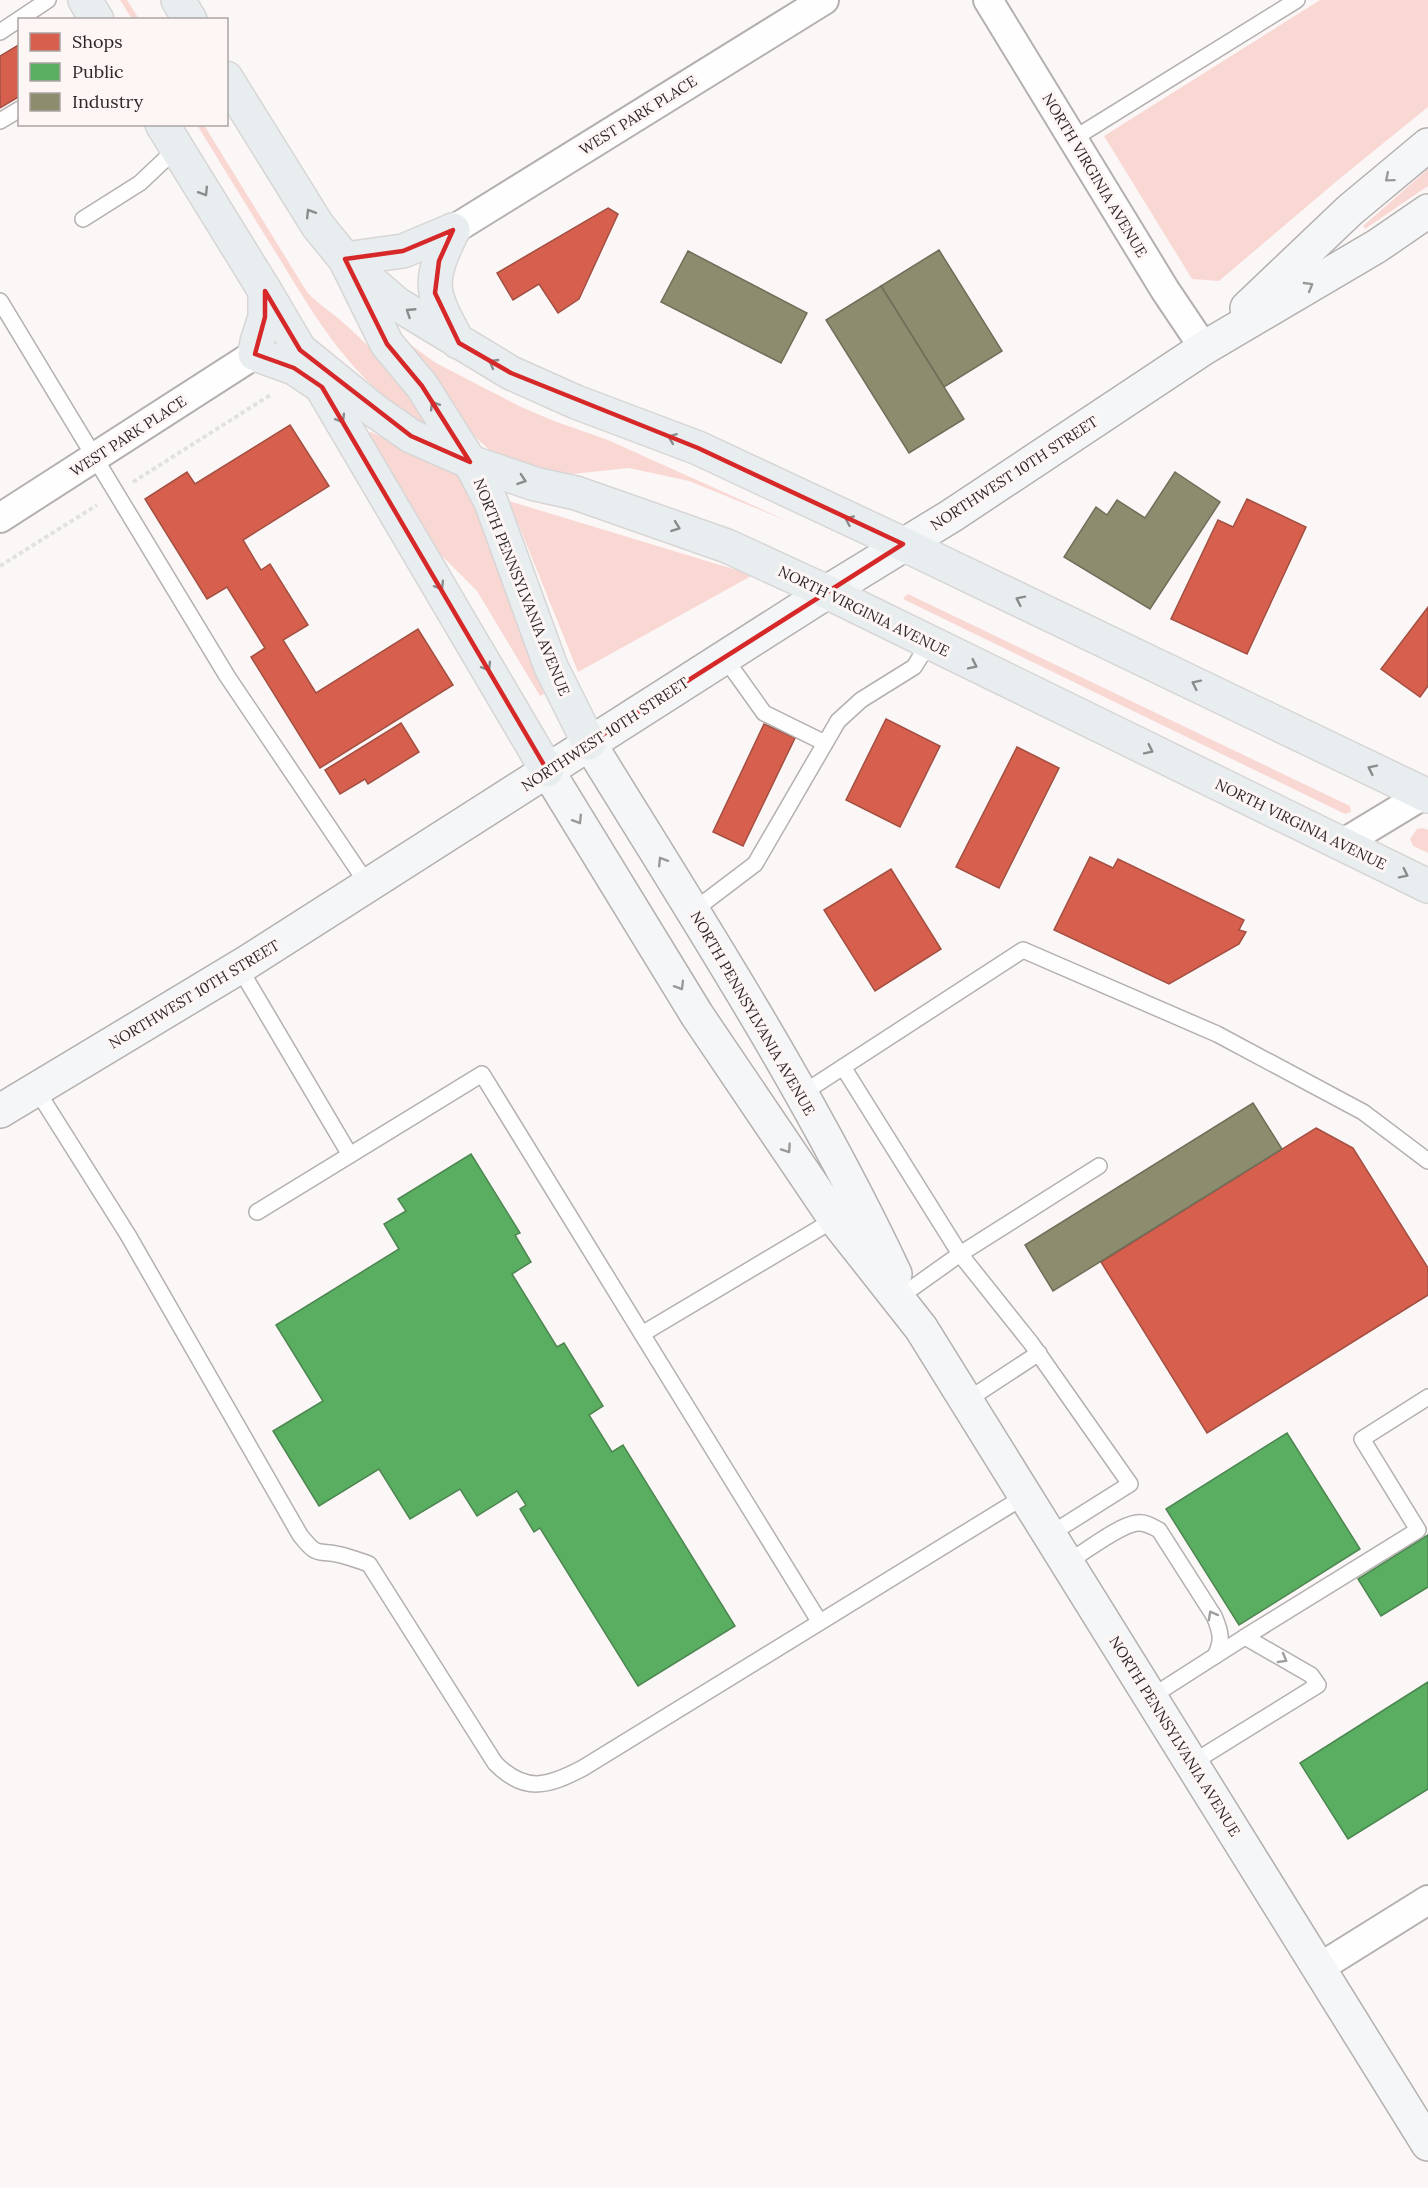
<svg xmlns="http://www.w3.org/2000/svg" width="1428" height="2188" font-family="Lora,serif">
	<rect width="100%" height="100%" fill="#fcf7f7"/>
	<g fill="#f9d8d4">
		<polygon points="120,0 127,0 139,19 132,19"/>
		<polygon points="1320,0 1428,0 1428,107 1338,180 1219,281 1192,279 1104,136"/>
		<path d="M197,125h7l103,167c12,13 26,21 39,33 32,28 56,59 78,95v3c-69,-36 -109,-106 -148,-170 -27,-43 -53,-86 -79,-128z"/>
		<polygon points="1428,169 1428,186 1365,229 1363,226"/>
		<polygon points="404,340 436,363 519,406 554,421 608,440 790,522 689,481 629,468 573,474 540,469 497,457 474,436 434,378"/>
		<polygon points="371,432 459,475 478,511 544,694 540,696 477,591 439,553 369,435 368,433"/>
		<polygon points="509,501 753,575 578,672"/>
		<polygon points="908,594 1350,806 1351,812 1345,814 905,600 903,598"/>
		<polygon points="1423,828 1428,830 1428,853 1413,846 1410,839 1417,829"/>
	</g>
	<g fill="#d6604d" stroke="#a34f42" stroke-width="1.5">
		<polygon points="20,44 20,96 0,108 0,56"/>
		<polygon points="608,208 618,214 579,299 558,313 539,284 513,300 497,273"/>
		<polygon points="290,425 329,486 243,540 261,570 270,564 308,625 283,640 316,693 418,629 453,685 320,768 251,657 265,648 227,587 207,599 145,499 187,472 195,484"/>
		<polygon points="1247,499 1306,527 1247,654 1171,619 1218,520 1233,527"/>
		<polygon points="1428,607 1428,686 1420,697 1381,669"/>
		<polygon points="886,719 940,746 900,827 846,800"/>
		<polygon points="401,723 419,752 368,784 365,779 340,794 325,770"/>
		<polygon points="764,724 795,738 743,846 713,832"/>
		<polygon points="1017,747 1059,768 999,888 956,867"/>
		<polygon points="1090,857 1113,868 1118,859 1244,920 1239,930 1246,932 1239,944 1169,984 1054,930"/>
		<polygon points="891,869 941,949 875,991 824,910"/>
		<polygon points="1316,1128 1353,1148 1428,1268 1428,1295 1207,1433 1101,1262"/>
	</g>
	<g fill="#5aae61" stroke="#4c8650" stroke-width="1.5">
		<polygon points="471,1154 520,1233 515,1235 531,1262 512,1274 557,1347 564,1343 603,1406 589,1415 612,1452 623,1445 735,1626 638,1686 540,1528 534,1532 520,1509 526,1505 517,1491 477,1516 460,1489 410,1519 379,1469 319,1506 273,1431 323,1401 276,1325 399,1249 384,1224 406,1211 398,1199"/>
		<polygon points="1287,1433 1360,1549 1239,1625 1166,1509"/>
		<polygon points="1428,1535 1428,1587 1381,1616 1358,1579"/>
		<polygon points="1428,1682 1428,1789 1348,1839 1300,1763"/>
	</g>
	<g fill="#8c8c6e" stroke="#706e59" stroke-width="1.5">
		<polygon points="939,250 1002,351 944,387 881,286"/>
		<polygon points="688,251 807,313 781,363 661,302"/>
		<polygon points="881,286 964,419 909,453 826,320"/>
		<polygon points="1175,472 1220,502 1150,609 1064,557 1096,507 1107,515 1117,500 1145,518"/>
		<polygon points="1253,1103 1282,1149 1053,1291 1025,1245"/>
	</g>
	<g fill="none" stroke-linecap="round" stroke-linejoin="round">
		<defs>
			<g id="lane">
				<polyline points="0,32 48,0"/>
				<polyline points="0,121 20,109"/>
				<polyline points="1073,139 1297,0"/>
				<polyline points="83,219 140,183 177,148"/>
				<polyline points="0,301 227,676 368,885"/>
				<polyline points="724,657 764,713 825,743"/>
				<polyline points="693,911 755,864 838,721 861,700 914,667 929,643"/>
				<polyline points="239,967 350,1155"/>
				<polyline points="843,1067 960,1254 1031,1343 1130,1484 1049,1535"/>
				<path d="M36,1089l92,146 172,300c19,24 16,14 41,20 9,2 19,6 28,9l126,199c30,31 54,23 88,5l442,-272"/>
				<polyline points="800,1095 1023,950 1217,1034 1363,1112 1428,1161"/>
				<polyline points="257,1212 482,1074 642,1334 835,1219"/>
				<polyline points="904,1294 960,1254 1099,1166"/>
				<polyline points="642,1334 819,1621"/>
				<polyline points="966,1401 1039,1353"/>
				<path d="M1067,1563c16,-10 52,-38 70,-40 9,-1 14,3 22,7l55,86c7,16 9,25 1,40l-64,41"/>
				<polyline points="1245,1637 1418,1530 1362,1439 1428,1397"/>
				<polyline points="1192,1763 1318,1685 1311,1675 1245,1637 1215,1656"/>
			</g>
			<g id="street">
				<polyline points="988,0 1165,290 1204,348"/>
				<polyline points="453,230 824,0"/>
				<polyline points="0,518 255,354"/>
				<polyline points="1342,844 1428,792"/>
				<polyline points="1319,1968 1428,1900"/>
			</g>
			<g id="secondary">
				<polyline points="1247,308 1350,210 1428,145"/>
				<path d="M589,743c107,174 219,346 306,531"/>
				<polyline points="547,770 697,1015 835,1219 921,1328 1428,2144"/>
				<polyline points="0,1111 246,963 827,592 951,516 1204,348 1377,246 1428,211"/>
			</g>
			<g id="primary">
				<polyline points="85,0 97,20"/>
				<polyline points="178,0 190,20"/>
				<polyline points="226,78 318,226 345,259 387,344 422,386 470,462 491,502 551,667 589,743"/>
				<polyline points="162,124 265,291 547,770"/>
				<path d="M453,230c-26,54 -23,60 5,112"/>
				<polyline points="345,259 397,304 511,373 576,402 698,448 903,544 1428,796"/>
				<polyline points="345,259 403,251 453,230"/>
				<polyline points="265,291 265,317 257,342 255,354 294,368 318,384"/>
				<polyline points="300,350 375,411 411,436 470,462 535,484 576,493 727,546 827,592 1428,886"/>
			</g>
		</defs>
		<use href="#lane" stroke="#b4b0af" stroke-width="18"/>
		<use href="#street" stroke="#b4b0af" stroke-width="32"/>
		<use href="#secondary" stroke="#b4b0af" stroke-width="36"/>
		<use href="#primary" stroke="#d8d5d5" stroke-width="36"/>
		<g stroke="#e2e1e1" stroke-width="4" stroke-dasharray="4.5 3" stroke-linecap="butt">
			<polyline points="133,482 272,394"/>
			<polyline points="0,566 97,505"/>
		</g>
		<use href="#lane" stroke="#fffefe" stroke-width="15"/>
		<use href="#street" stroke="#fffefe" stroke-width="28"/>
		<use href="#secondary" stroke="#f4f6f7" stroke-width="33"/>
		<use href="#primary" stroke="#e8eef0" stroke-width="33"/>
	</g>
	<defs><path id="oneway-chevron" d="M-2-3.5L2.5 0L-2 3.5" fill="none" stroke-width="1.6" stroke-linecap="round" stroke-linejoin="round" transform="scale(1.5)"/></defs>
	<g stroke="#9a999a">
		<use href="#oneway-chevron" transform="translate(1389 178) rotate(140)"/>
		<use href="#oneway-chevron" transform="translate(1309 286) rotate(-30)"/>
		<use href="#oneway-chevron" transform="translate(578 820) rotate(58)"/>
		<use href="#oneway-chevron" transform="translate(662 861) rotate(-122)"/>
		<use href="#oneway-chevron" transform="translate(680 986) rotate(59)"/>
		<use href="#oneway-chevron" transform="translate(787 1149) rotate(56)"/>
	</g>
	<g stroke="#8a8b8c">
		<use href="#oneway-chevron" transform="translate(204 192) rotate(58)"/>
		<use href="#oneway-chevron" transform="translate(310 213) rotate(-122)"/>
		<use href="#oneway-chevron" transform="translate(410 312) rotate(-147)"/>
		<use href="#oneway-chevron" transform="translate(493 363) rotate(-150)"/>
		<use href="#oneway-chevron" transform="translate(434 405) rotate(-122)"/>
		<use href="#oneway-chevron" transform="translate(341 419) rotate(59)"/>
		<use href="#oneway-chevron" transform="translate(672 438) rotate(-159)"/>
		<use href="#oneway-chevron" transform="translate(522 480) rotate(19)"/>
		<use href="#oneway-chevron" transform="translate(849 520) rotate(-156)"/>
		<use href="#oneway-chevron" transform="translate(676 527) rotate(20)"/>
		<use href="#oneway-chevron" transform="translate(440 586) rotate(59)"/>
		<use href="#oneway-chevron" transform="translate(1020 600) rotate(-154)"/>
		<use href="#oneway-chevron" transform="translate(973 665) rotate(26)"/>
		<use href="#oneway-chevron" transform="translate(487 667) rotate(59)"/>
		<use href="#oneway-chevron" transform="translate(1196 684) rotate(-154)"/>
		<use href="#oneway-chevron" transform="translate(1149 750) rotate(26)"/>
		<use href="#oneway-chevron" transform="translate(1372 769) rotate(-154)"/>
		<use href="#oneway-chevron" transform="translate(1404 874) rotate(26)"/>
	</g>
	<g stroke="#a09e9e">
		<use href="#oneway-chevron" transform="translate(1212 1615) rotate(-119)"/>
		<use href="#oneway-chevron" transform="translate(1283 1659) rotate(30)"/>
	</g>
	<path fill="none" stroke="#d62828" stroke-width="4.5" stroke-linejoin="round" d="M453,230l-14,31 -4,32 24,50 52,30 187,75 205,96 -356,226 -225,-383 -28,-19 -39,-14 10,-37v-26l35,59 111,86 59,26 -48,-76 -35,-42 -42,-85 58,-8z"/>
	<g text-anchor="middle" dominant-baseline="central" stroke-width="6" stroke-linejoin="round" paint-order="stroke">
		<g font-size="15" fill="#2d2828" stroke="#fef6f5">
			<text transform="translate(638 115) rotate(-32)">WEST PARK PLACE</text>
			<text transform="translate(1095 175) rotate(59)">NORTH VIRGINIA AVENUE</text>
			<text transform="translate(128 436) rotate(-33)">WEST PARK PLACE</text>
			<text transform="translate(1014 473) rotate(-33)">NORTHWEST 10TH STREET</text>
			<text transform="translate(522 587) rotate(68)">NORTH PENNSYLVANIA AVENUE</text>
			<text transform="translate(864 611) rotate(26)">NORTH VIRGINIA AVENUE</text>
			<text transform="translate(605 734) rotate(-33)">NORTHWEST 10TH STREET</text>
			<text transform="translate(1301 824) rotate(26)">NORTH VIRGINIA AVENUE</text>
			<text transform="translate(194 994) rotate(-31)">NORTHWEST 10TH STREET</text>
			<text transform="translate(753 1013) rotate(60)">NORTH PENNSYLVANIA AVENUE</text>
			<text transform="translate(1175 1736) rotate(58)">NORTH PENNSYLVANIA AVENUE</text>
		</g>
	</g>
	<rect x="18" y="18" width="210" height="108" fill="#fef6f5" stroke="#aaa4a3" stroke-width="1.5"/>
	<rect x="30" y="33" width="30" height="18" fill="#d6604d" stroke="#aaa4a3" stroke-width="1.5"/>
	<text x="72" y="48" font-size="18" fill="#2d2828">Shops</text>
	<rect x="30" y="63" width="30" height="18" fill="#5aae61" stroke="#aaa4a3" stroke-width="1.5"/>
	<text x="72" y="78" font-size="18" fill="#2d2828">Public</text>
	<rect x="30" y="93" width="30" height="18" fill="#8c8c6e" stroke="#aaa4a3" stroke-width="1.5"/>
	<text x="72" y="108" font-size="18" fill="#2d2828">Industry</text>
</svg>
